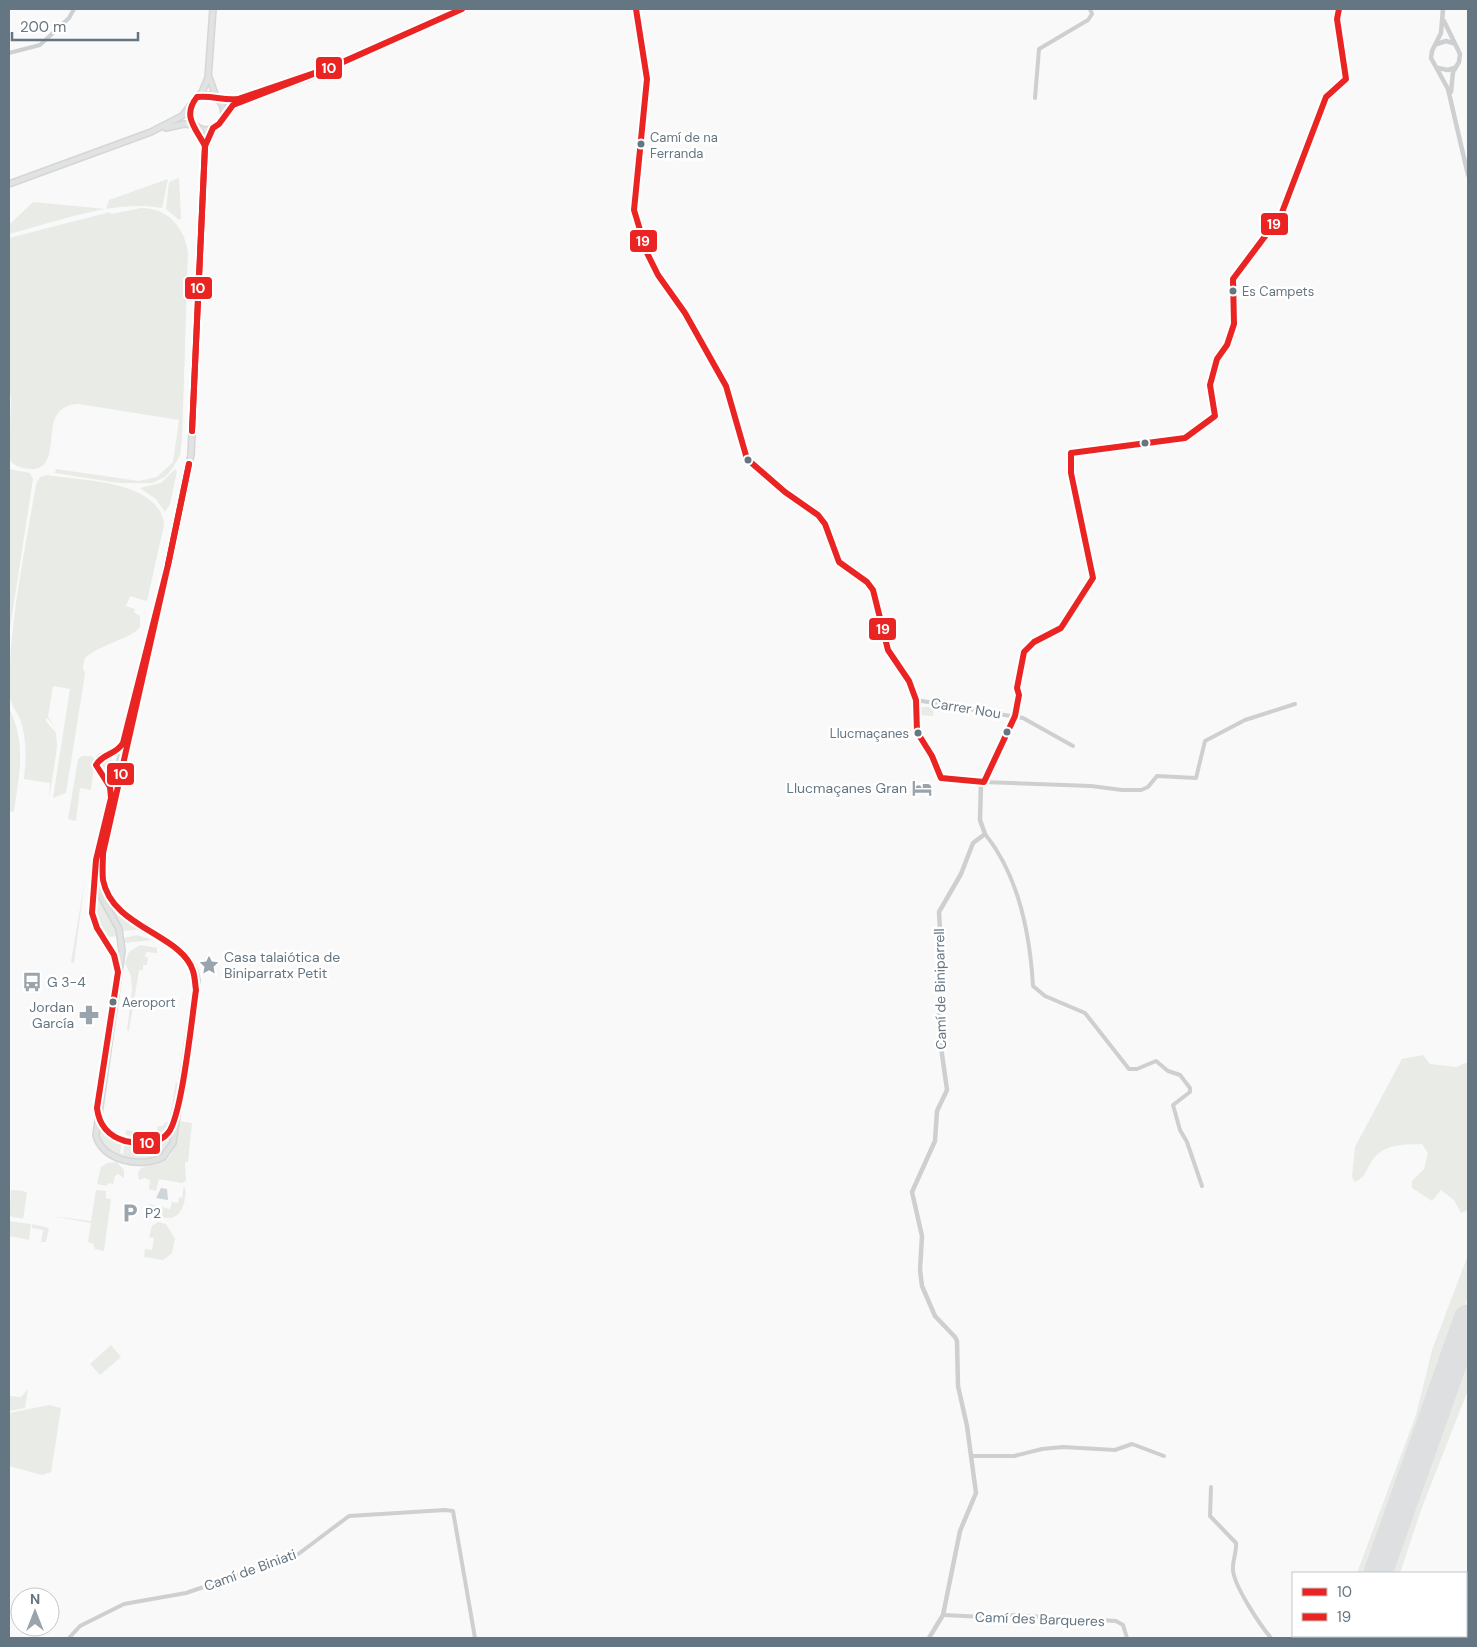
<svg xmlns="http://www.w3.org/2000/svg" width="1477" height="1647" font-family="'DM Sans',sans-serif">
	<rect width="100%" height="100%" fill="#f9f9f9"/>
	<g fill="#e8ebe6">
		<polygon points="179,178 181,218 179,220 166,209 169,182"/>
		<path d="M168,179l-6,29c-48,-9 -106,14 -153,26v-9l24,-23 73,7 3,-9z"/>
		<path d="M141,208c27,0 43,19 47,44l-6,187 -2,16 -8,14 -7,8 -13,6h-33l-64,-10 1,-4 83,12 18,-4 16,-15 6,-42 -100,-16c-9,0 -18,3 -23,12 -9,16 2,56 -27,53 -8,-1 -15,-3 -20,-10l2,-60 -2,-12v-149l101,-26 1,2z"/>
		<polygon points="9,469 30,473 33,479 9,635"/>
		<polygon points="175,469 177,471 170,504 165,512 156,499 140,488 161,483"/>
		<path d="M47,475c35,6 113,5 117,50l-17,76 -17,-5 -4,10 9,3 -1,3 6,4v11c-9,12 -40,17 -55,31l-2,9 2,7 -19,119 -13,5 17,-109 -17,-3 -5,31 7,10 -8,-9 -2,2 11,13 1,14 -8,53 1,-17 -26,-4c2,-21 3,-40 -4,-60 -4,-9 -11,-17 -11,-27 0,-70 16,-140 27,-208l4,-7z"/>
		<polygon points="919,707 934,707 933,716 919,715"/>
		<path d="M9,708c18,37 10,65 5,104l-5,-1z"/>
		<polygon points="82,756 91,756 95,759 91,790 80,788 76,821 68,819 78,759"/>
		<circle cx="107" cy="765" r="7"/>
		<polygon points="85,879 74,963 71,962"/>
		<path d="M96,882c2,21 17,35 23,54l-10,1c-13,-15 -18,-36 -13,-55z"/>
		<polygon points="109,902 124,918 145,932 136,930 122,931 107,903"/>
		<polygon points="137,935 153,940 124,943 124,938"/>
		<polygon points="140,945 157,948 157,953 146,952 145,957 148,957 147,965 143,965 143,970 139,970 129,1031 127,1031 132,990 131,976 125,963 129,952"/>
		<path d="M1423,1055l7,9 26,3 12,-5v148l-7,3 -7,-13 -13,-10 -9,11 -20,-13v-7l12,-12 4,-16 -6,-9c-21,1 -40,-1 -52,20 -4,7 -6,14 -15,18l-3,-5 3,-30 47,-88z"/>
		<path d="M176,1082l2,3c-6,38 -6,60 -52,50v-5l31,5 1,-9h5l2,-4 4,1z"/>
		<path d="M179,1121l13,2 -4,39h-3l1,19 -4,2 -23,-4 -3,12 -7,-2 1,-9 -5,-2 -6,2 -1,-8c5,-7 10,-6 18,-8 20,-4 21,-26 23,-43z"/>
		<path d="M100,1126l7,10 9,5v3l6,-2 -2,11 3,1 2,-12c16,2 31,5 45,-5l1,2c-2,7 -7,15 -15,18 -13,5 -44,1 -52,-12 -4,-5 -4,-12 -4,-19z"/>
		<polygon points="117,1162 124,1170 124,1178 118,1174 115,1176 113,1184 108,1183 107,1186 97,1184 101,1167 107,1163"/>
		<path d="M184,1186c2,5 2,7 1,12 -3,20 -15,25 -32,15l1,-5 -5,-2v-2l21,5 2,-7 6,1 1,-6 3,1z"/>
		<polygon points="11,1190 24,1191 27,1193 23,1219 9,1216"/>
		<polygon points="96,1190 106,1191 106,1198 111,1199 104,1251 95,1249 93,1244 88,1242 91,1223 51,1216 91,1221"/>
		<polygon points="9,1221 31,1224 29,1240 9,1236"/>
		<polygon points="158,1222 166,1224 175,1239 172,1253 163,1260 144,1257 145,1249 152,1250 154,1238 149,1237 152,1226"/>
		<polygon points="32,1224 49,1228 46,1242 41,1242 43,1230 32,1228"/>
		<polygon points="1468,1255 1468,1297 1370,1573 1357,1573 1416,1415 1432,1350"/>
		<polygon points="1468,1342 1468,1390 1421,1510 1400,1573 1387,1573"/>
		<polygon points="111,1345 121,1357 100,1375 90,1364"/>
		<polygon points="28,1389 25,1408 9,1411 9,1396 21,1397"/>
		<polygon points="49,1405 61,1408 51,1472 42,1475 9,1466 9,1413"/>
	</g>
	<polygon fill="#ced6d9" points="161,1188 167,1189 168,1200 156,1198"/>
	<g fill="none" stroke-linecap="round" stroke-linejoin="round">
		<g stroke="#dedfe0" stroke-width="29">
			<polyline points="1378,1573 1468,1319"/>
			<polyline points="1355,1638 1356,1636"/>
		</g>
		<defs>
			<g id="secondary">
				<polyline points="209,77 216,97"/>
				<path d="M198,97c14,-6 26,2 26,18"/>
				<polyline points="218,99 232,101 241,98"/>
				<path d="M190,106c-4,17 12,31 27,20 9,-7 11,-18 22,-23l68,-25 155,-69"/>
				<polyline points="166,128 184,124 194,125"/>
				<polyline points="198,128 205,145"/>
				<polyline points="9,184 151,132 182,116 202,92 208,78 213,9"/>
				<path d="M159,604l-36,139 -5,8 -17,6 -5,8c3,11 13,14 15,26l-13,83 4,24 17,31 3,22 -26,184c5,25 45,34 67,22l10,-14 24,-163c-8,-53 -97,-42 -95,-119l89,-406 14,-309 8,-18"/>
				<polyline points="119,765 124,747"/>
				<polyline points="115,792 116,772"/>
			</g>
		</defs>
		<use href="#secondary" stroke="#d5d6d7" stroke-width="8"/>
		<g stroke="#cecfd0" stroke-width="4">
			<polyline points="9,53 40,45 69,18 74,9"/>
			<polyline points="1035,98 1039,49 1088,20 1092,14 1090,9"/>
			<polyline points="917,732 915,723 916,700 1023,718 1073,746"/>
			<polyline points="918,734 932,756 941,778"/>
			<polyline points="982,782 1091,786 1122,790 1141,790 1148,787 1157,776 1196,778 1205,741 1245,720 1295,704"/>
			<polyline points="984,782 1015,716 1019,695 1017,688 1024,652 1034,642 1061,628 1093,578 1071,473 1071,453 1185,438 1215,416 1210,385 1217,359 1227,345 1234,324 1232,292 1233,279 1281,215 1326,97 1346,79 1337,19 1339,9"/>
			<path d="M985,834c34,42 45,100 48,152l12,10 40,17 44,56h8l19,-8 12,10 12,4 10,13v4l-17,13 7,25 7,12 15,44"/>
			<polyline points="971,1456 1014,1456 1042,1449 1063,1447 1115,1450 1132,1444 1164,1456"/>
			<path d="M1211,1487l-1,29 26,27c1,9 -4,18 -3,27 1,16 27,55 38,68"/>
			<polyline points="943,1615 985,1617 1013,1615 1116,1621 1123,1625 1127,1638"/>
			<polyline points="1466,1632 1468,1638"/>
			<polyline points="69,1638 80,1626 124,1604 186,1593 297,1555 349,1516 445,1510 453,1511 475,1638"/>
		</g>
		<g stroke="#cecfd0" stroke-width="4.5">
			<polyline points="636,9 647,79 634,210 647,253 658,275 685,313 726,386 747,459 785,492 818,515 825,524 839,562 867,582 873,590 888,650 909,681 916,700"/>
			<polyline points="1443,9 1441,33 1432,51 1431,58 1448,89 1468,175"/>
			<polyline points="1444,21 1460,54 1459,62 1453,72 1451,92"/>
			<polyline points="1437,44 1446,41 1453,43"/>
			<polyline points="1438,68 1448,70 1454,68"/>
			<polyline points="917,732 918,734"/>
			<polyline points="929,1638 943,1615 960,1531 976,1493 967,1426 958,1386 957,1341 955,1337 935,1316 922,1286 920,1270 922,1236 912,1192 935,1141 937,1111 947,1090 941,1047 939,1015 943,982 939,912 961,874 973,843 985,834 980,820 981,782 941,778"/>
		</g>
		<use href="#secondary" stroke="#e1e2e2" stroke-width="5"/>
		<defs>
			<g id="bus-1">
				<polygon points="462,9 332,67 329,68"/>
				<path d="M205,146c-10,-19 -23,-30 -8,-49 15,-2 26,4 41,2l91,-31"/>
				<polyline points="205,146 213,128 219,124 233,105 329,68"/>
				<polyline points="192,431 205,146"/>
				<polyline points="192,431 205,146"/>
				<path d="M168,565l-65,288c0,9 -1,18 0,27 9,48 79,54 90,91 2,6 2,13 3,19 -4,26 -14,127 -28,143 -9,12 -30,11 -43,8 -17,-5 -26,-16 -28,-33l21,-136 -4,-17 -17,-27 -5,-15 4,-53 15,-62 -1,-11 -14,-22c8,-13 19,-9 27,-22z"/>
				<polyline points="168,565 189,464"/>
				<polyline points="168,565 189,464"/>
			</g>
			<polyline id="bus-2" points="636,9 647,79 634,210 647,253 658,275 685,313 726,386 747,459 785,492 818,515 825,524 839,562 867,582 873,590 888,650 909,681 916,700 917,732 932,756 941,778 984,782 1015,716 1019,695 1017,688 1024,652 1034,642 1061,628 1093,578 1071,473 1071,453 1185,438 1215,416 1210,385 1217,359 1227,345 1234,324 1233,279 1281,215 1326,97 1346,79 1337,19 1339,9"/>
		</defs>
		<use href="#bus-1" stroke="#fff" stroke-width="10"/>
		<use href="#bus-2" stroke="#fff" stroke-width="10"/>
		<use href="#bus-1" stroke="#ea2423" stroke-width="6"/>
		<use href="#bus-2" stroke="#ea2423" stroke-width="6"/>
	</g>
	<defs>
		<symbol id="hotel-bare" viewBox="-9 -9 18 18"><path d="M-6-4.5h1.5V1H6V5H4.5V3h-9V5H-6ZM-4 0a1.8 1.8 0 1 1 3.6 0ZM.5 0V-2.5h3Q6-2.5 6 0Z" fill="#99a4ac" stroke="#fff" stroke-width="2.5" paint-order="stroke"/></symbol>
		<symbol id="sight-bare" viewBox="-9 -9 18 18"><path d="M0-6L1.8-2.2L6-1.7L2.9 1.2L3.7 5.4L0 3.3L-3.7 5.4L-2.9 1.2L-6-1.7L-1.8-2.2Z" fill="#99a4ac" stroke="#fff" stroke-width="2.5" paint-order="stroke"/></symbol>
		<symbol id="bus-bare" viewBox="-9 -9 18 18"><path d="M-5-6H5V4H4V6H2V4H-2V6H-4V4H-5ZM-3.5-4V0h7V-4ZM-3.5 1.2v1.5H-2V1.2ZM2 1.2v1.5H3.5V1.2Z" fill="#99a4ac" stroke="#fff" stroke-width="2.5" paint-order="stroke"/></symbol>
		<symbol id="pharmacy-bare" viewBox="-9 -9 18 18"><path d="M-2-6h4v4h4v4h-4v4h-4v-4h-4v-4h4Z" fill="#99a4ac" stroke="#fff" stroke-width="2.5" paint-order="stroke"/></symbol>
		<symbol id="parking-bare" viewBox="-9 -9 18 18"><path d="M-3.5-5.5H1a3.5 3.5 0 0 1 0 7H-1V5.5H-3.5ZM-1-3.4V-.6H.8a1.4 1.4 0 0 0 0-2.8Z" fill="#99a4ac" stroke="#fff" stroke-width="2.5" paint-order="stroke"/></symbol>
	</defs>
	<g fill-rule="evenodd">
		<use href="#hotel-bare" x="908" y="774" width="28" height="28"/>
		<use href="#sight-bare" x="195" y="951" width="28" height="28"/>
		<use href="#bus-bare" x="18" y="968" width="28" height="28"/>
		<use href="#pharmacy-bare" x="75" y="1001" width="28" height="28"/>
		<use href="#parking-bare" x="116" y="1199" width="28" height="28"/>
	</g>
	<g fill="#657683" stroke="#fff" stroke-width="2">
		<circle cx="641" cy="144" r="4.5"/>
		<circle cx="1233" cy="291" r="4.5"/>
		<circle cx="1145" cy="443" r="4.5"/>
		<circle cx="748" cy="460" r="4.5"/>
		<circle cx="1007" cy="732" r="4.5"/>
		<circle cx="918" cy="733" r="4.5"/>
		<circle cx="113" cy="1002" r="4.5"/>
	</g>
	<g text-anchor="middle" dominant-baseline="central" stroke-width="5" stroke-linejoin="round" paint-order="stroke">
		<g font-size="13" fill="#657683" stroke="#fff" text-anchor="start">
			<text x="650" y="137">Camí de na<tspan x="650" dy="16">Ferranda</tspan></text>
			<text x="1242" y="291">Es Campets</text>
			<text x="909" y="733" text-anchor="end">Llucmaçanes</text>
			<text x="122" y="1002">Aeroport</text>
		</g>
		<g font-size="14" fill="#657683" stroke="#fff">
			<text transform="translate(966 708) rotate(9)">Carrer Nou</text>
			<text transform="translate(940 989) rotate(-91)">Camí de Biniparrell</text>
			<text transform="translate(250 1570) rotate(-20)">Camí de Biniati</text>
			<text transform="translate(1040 1619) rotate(2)">Camí des Barqueres</text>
		</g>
		<g font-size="14" fill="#657683" stroke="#fff" text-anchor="start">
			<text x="907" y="788" text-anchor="end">Llucmaçanes Gran</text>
			<text x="224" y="957">Casa talaiótica de<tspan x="224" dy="16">Biniparratx Petit</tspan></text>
			<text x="47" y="982">G 3-4</text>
			<text x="74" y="1007" text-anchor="end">Jordan<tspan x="74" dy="16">García</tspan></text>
			<text x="145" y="1213">P2</text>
		</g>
	</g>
	<g stroke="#fff" stroke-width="2">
		<rect x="315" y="56" width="28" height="24" rx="5" fill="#ea2423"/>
		<rect x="1260" y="212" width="29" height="24" rx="5" fill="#ea2423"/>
		<rect x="629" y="229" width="29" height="24" rx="5" fill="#ea2423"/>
		<rect x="184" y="276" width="29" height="24" rx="5" fill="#ea2423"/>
		<rect x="868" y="617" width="29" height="24" rx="5" fill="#ea2423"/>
		<rect x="106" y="762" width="29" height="24" rx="5" fill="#ea2423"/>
		<rect x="132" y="1131" width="29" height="24" rx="5" fill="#ea2423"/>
	</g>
	<g font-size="14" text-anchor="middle" font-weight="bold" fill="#fff">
		<text x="329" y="73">10</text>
		<text x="1274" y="229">19</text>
		<text x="643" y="246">19</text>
		<text x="198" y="293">10</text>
		<text x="883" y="634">19</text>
		<text x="121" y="779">10</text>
		<text x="147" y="1148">10</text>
	</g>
	<rect width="1477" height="1647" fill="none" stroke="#657683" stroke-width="20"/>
	<rect x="1292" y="1572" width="175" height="65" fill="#ffffff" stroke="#c1c8cd"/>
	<rect x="1302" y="1588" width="25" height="8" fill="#ea2423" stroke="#c1c8cd"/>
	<text x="1337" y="1597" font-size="15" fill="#657683">10</text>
	<rect x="1302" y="1613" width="25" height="8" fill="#ea2423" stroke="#c1c8cd"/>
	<text x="1337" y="1622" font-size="15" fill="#657683">19</text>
	<g transform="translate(35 1612)"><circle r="24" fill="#ffffff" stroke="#c1c8cd"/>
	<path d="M0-4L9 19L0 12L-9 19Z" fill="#99a4ac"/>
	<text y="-8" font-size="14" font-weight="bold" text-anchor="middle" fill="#657683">N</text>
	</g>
	<path d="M12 32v8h126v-8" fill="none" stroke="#657683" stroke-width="2.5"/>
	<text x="20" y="32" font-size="15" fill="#657683" stroke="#ffffff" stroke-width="4" paint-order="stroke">200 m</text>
</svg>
